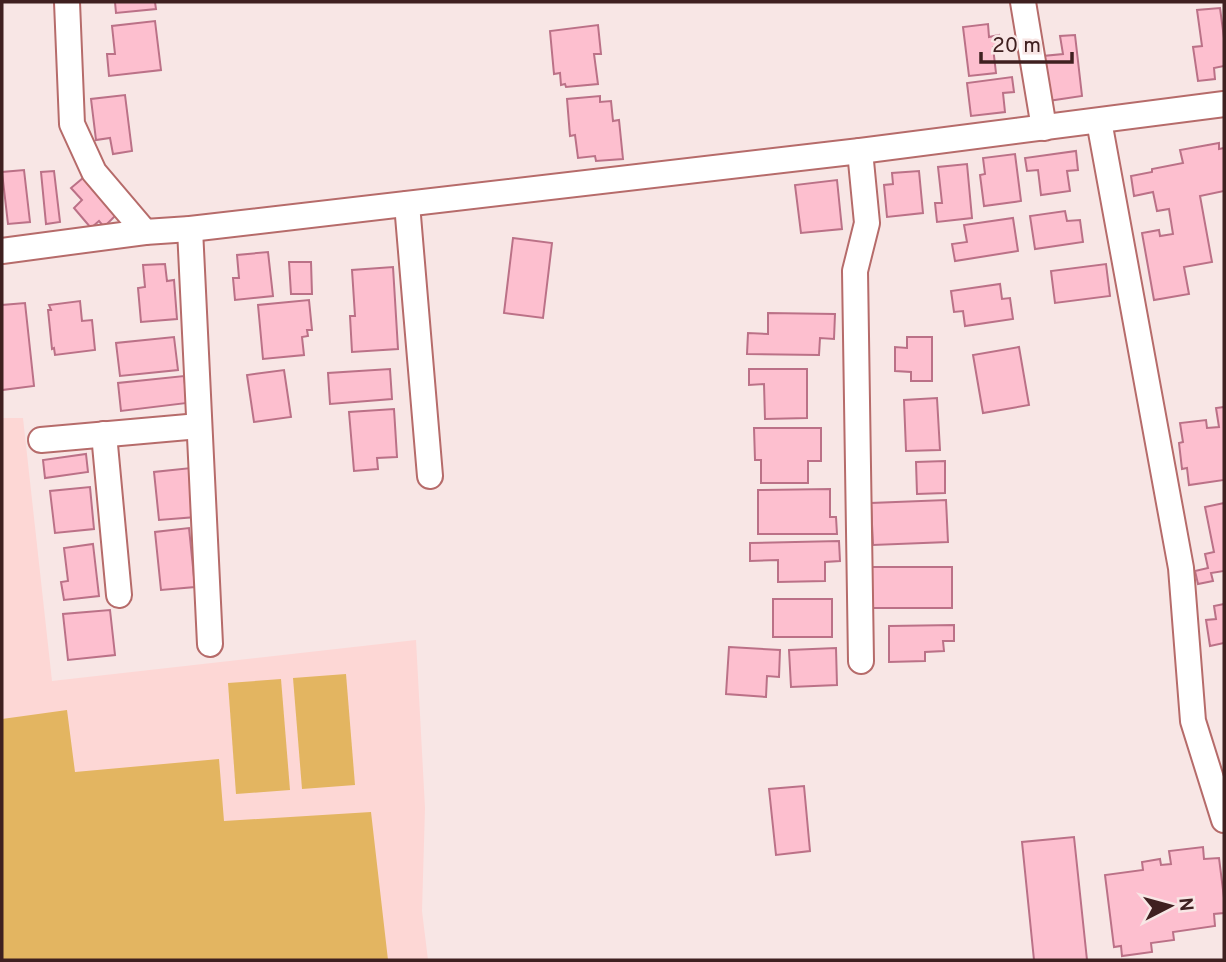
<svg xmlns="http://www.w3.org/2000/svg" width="1226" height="962" font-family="Overpass,sans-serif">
	<rect width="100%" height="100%" fill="#f8e6e5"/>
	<polygon fill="#fdd7d5" points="2,418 23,418 52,681 416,640 425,808 422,911 428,960 2,960"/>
	<g fill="#e3b561">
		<polygon points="346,674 355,785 302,789 293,678"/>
		<polygon points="281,679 290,790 236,794 228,683"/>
		<polygon points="67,710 75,772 219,759 224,821 371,812 388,960 2,960 2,719"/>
	</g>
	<g fill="#fdbfcf" stroke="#bb7187" stroke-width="2">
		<polygon points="115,2 155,2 156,9 116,13"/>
		<polygon points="1220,8 1224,38 1224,66 1214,68 1215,79 1198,81 1193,47 1202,46 1197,10"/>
		<polygon points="155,21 161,70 109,76 107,54 115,54 112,26"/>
		<polygon points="988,24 989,37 999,35 1000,46 993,47 996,73 969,76 963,27"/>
		<polygon points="598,25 601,54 594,54 598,84 566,87 565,84 561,85 560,73 554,74 550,31"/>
		<polygon points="1075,35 1082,96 1048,101 1043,56 1063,54 1060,36"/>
		<polygon points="1012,77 1014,92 1003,93 1005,112 971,116 967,83"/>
		<polygon points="125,95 132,151 113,154 110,138 96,140 91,99"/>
		<polygon points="600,96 600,102 611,101 613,121 619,120 623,159 596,161 595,156 578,158 575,135 570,136 567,99"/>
		<polygon points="1219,143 1219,149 1224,148 1224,191 1200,196 1212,262 1184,267 1189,294 1154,300 1142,233 1159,230 1160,236 1173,234 1169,209 1157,211 1153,192 1134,196 1131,176 1152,172 1152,169 1183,163 1180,150"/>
		<polygon points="1076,151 1078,170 1067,171 1070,191 1041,195 1038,170 1027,171 1025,158"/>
		<polygon points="1015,154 1021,201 984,206 980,175 985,174 983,158"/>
		<polygon points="967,164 972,218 937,222 935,203 942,203 938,167"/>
		<polygon points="24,170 30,222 8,224 2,172"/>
		<polygon points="54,171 60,222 46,224 41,172"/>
		<polygon points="919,171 923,213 887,217 884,185 893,184 892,173"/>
		<polygon points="83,178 116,215 104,227 99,221 91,228 74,208 82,200 71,188"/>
		<polygon points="837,180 842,229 801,233 795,185"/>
		<polygon points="1065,211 1067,221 1080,220 1083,242 1035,249 1030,216"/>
		<polygon points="1013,218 1018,251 955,261 952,244 967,242 964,225"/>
		<polygon points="513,238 552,243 543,318 504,313"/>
		<polygon points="268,252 273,296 235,300 233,278 239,278 237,255"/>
		<polygon points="289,262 311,262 312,294 291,294"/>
		<polygon points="165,264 167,281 174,280 177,319 141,322 138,288 145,287 143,265"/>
		<polygon points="1106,264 1110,296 1055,303 1051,271"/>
		<polygon points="393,267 398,349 352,352 350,316 355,316 352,270"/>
		<polygon points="1000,284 1002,299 1010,298 1013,319 965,326 963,311 954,312 951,291"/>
		<polygon points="309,300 312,330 307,330 308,336 302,337 304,355 263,359 258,305"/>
		<polygon points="80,301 82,321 92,320 95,350 55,355 54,348 52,349 48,310 51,310 49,305"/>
		<polygon points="25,303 34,386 2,390 2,305"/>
		<polygon points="768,313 835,314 834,339 820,338 819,355 747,354 748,333 768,334"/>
		<polygon points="174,337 178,370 120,376 116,343"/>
		<polygon points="907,337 932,337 932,381 911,381 911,372 895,371 895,347 907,348"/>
		<polygon points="1019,347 1029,405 983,413 973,355"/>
		<polygon points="390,369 392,399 330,404 328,373"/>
		<polygon points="749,369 807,369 807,418 765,419 764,384 749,385"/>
		<polygon points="284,370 291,417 254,422 247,375"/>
		<polygon points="184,376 187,403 121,411 118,383"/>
		<polygon points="937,398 940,450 906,451 904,400"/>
		<polygon points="1224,407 1224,480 1189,485 1187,468 1182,469 1179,443 1183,442 1180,423 1206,420 1207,428 1219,427 1216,408"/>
		<polygon points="394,409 397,457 377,458 378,469 354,471 349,412"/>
		<polygon points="754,428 821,428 821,461 808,461 808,483 761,483 761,460 755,460"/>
		<polygon points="86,454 88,472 45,478 43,460"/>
		<polygon points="945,461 945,493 917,494 916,462"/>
		<polygon points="191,468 196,517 159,520 154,472"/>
		<polygon points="90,487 94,529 55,533 50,491"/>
		<polygon points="830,489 830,517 836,517 837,534 758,534 758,490"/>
		<polygon points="946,500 948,542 873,545 871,503"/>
		<polygon points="1224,503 1224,571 1211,573 1213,581 1198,584 1195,571 1208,568 1205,554 1214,552 1205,507"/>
		<polygon points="189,528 195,587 161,590 155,532"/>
		<polygon points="839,541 840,561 825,562 825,581 778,582 778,560 750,561 750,543"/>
		<polygon points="93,544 99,596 64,600 61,582 68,581 64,548"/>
		<rect x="870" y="567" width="82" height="41"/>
		<rect x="773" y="599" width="59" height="38"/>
		<polygon points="1224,604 1224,643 1210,646 1206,620 1216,619 1214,606"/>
		<polygon points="110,610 115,655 68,660 63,614"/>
		<polygon points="954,625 954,641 943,641 944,651 925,652 925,661 889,662 889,626"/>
		<polygon points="729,647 780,650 779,677 767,676 766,697 726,694"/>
		<polygon points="836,648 837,685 791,687 789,650"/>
		<polygon points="804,786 810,851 776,855 769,789"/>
		<polygon points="1074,837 1087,960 1034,960 1022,842"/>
		<polygon points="1203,847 1204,859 1219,858 1224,898 1224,913 1214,914 1215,926 1173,932 1174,940 1151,943 1152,952 1122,956 1121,946 1114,947 1105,875 1143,870 1142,862 1160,859 1161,865 1171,864 1169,851"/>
	</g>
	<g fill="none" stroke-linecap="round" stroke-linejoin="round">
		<defs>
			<g id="minor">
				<polyline points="67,2 72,124 94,172 145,232"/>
				<polyline points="1023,2 1044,128"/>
				<polyline points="1099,121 1181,568 1193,721 1224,820"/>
				<polyline points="860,151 867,223 855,271 861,661"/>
				<polyline points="407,204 430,476"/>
				<polyline points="190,229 210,644"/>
				<polyline points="2,251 145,232 190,229 860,151 1224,104"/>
				<polyline points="104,434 119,595"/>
				<polyline points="41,440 199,426"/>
			</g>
		</defs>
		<use href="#minor" stroke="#b66b6a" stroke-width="28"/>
		<use href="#minor" stroke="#fff" stroke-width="24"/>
	</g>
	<rect width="1226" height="962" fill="none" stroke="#3f2020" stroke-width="7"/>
	<g transform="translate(1170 906) rotate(84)" stroke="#f8e6e5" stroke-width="5" paint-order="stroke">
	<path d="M0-5L12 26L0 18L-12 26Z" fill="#3f2020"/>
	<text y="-10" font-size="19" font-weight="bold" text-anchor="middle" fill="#3f2020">N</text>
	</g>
	<path d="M981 52v10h91v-10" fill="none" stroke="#3f2020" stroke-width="3.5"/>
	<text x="992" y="52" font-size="21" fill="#3f2020" stroke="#f8e6e5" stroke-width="5" paint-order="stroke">20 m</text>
</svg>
